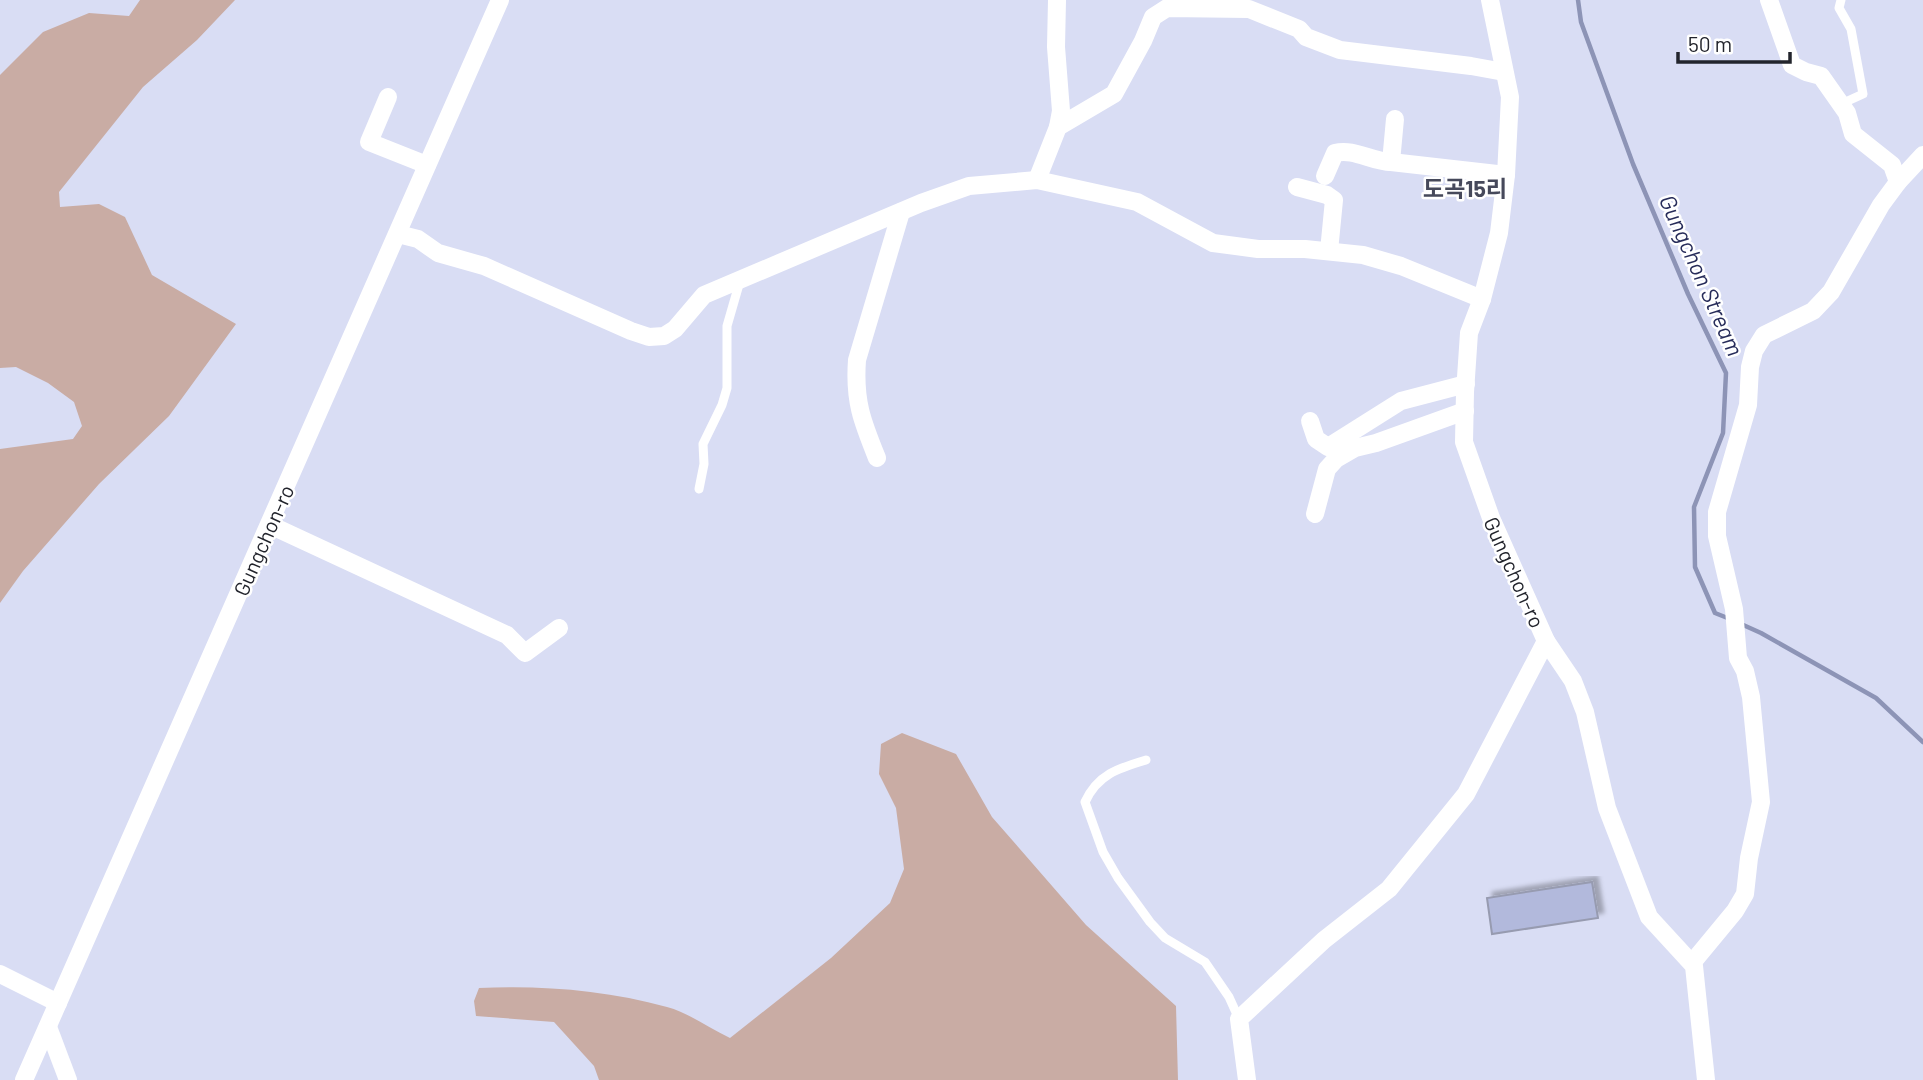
<svg xmlns="http://www.w3.org/2000/svg" width="1923" height="1080" font-family="Barlow,'Noto Sans KR',sans-serif">
	<defs>
		<filter id="shadow"><feDropShadow dx="5.5" dy="-5.5" stdDeviation="2" flood-color="#0004"/></filter>
	</defs>
	<rect width="100%" height="100%" fill="#d9ddf4"/>
	<g fill="#c9aca4">
		<polygon points="140,0 235,0 197,40 143,87 59,192 60,207 99,204 125,217 152,275 236,324 169,416 99,484 23,571 0,603 0,449 73,439 82,426 74,402 48,383 16,367 0,368 0,75 43,32 89,13 129,16"/>
		<path d="M902,733l54,21 36,63 94,108 90,81 2,74h-579l-5,-14 -40,-44 -78,-6 -2,-15 5,-13c62,-3 127,2 188,19 22,6 42,21 63,31l101,-80 59,-55 14,-34 -8,-61 -17,-34 2,-30z"/>
	</g>
	<g fill="none" stroke-linecap="round" stroke-linejoin="round">
		<g stroke="#8d94b6" stroke-width="4.5">
			<polyline points="1578,0 1581,22 1633,164 1688,294 1726,373 1723,433 1694,507 1695,567 1715,613 1730,619"/>
			<polyline points="1741,624 1761,633 1876,698 1923,742"/>
		</g>
	</g>
	<polygon fill="#b2b9dc" stroke="#979bb0" stroke-width="2" filter="url(#shadow)" points="1592,882 1598,918 1492,934 1487,898"/>
	<g fill="none" stroke-linecap="round" stroke-linejoin="round">
		<g stroke="#fff" stroke-width="9">
			<polyline points="1841,0 1839,8 1851,29 1863,94 1841,104"/>
			<polyline points="699,489 704,464 703,444 722,405 727,388 727,326 740,281"/>
			<path d="M1146,760c-27,8 -48,14 -61,42l18,50 15,26 32,44 15,16 40,24 24,35 10,22"/>
		</g>
		<g stroke="#fff" stroke-width="18">
			<polyline points="1057,0 1056,47 1061,111 1058,127"/>
			<polyline points="1769,0 1792,65 1806,72 1821,76 1847,113 1853,134 1892,165 1898,182"/>
			<polyline points="388,97 369,142 427,165"/>
			<polyline points="1395,119 1391,162 1506,175"/>
			<path d="M1325,176l10,-23c19,-5 37,9 56,9"/>
			<polyline points="1037,180 1058,127 1114,94 1143,41 1153,17 1167,8 1249,9 1299,29 1306,37 1340,50 1471,66 1504,72"/>
			<polyline points="1297,187 1327,195 1334,200 1329,251"/>
			<polyline points="398,234 418,239 438,253 484,266 631,331 649,337 664,336 675,329 704,295 921,203 969,186 1037,180 1137,202 1213,243 1258,249 1305,249 1363,255 1401,266 1482,299"/>
			<polyline points="1310,421 1316,439 1328,447 1401,401 1466,384"/>
			<path d="M877,458c-15,-37 -23,-57 -20,-98l44,-148"/>
			<polyline points="1315,514 1327,469 1336,459 1355,448 1376,443 1465,411"/>
			<polyline points="270,525 507,635 525,653 559,628"/>
			<polyline points="1546,641 1573,681 1585,712 1607,808 1649,917 1694,966 1706,1080"/>
			<polyline points="1692,963 1735,911 1745,894 1749,858 1761,802 1751,697 1745,671 1738,658 1734,609 1717,536 1717,512 1748,405 1750,367 1754,351 1764,335 1813,311 1831,292 1881,205 1898,182 1923,155"/>
			<polyline points="0,974 58,1003"/>
			<polyline points="48,1027 68,1080"/>
			<polyline points="24,1080 500,0"/>
			<polyline points="1247,1080 1239,1019 1324,940 1389,889 1466,794 1546,641 1491,518 1464,442 1465,392 1469,333 1482,299 1499,233 1506,175 1510,97 1490,0"/>
		</g>
	</g>
	<g text-anchor="middle" dominant-baseline="central" stroke-width="5" stroke-linejoin="round" paint-order="stroke">
		<g font-size="21" fill="#22242c" stroke="#fff">
			<text transform="translate(263 540) rotate(-66)">Gungchon-ro</text>
			<text transform="translate(1515 572) rotate(66)">Gungchon-ro</text>
		</g>
		<g font-size="23" font-weight="bold" fill="#46495b" stroke="#fff">
			<text x="1465" y="188">도곡15리</text>
		</g>
		<g font-size="23" font-style="italic" fill="#272c5a" stroke="#fff">
			<text transform="translate(1702 275) rotate(66)">Gungchon Stream</text>
		</g>
	</g>
	<path d="M1678 52v10h112v-10" fill="none" stroke="#22242c" stroke-width="3.5"/>
	<text x="1688" y="52" font-size="21" fill="#22242c" stroke="#ffffff" stroke-width="5" paint-order="stroke">50 m</text>
</svg>
